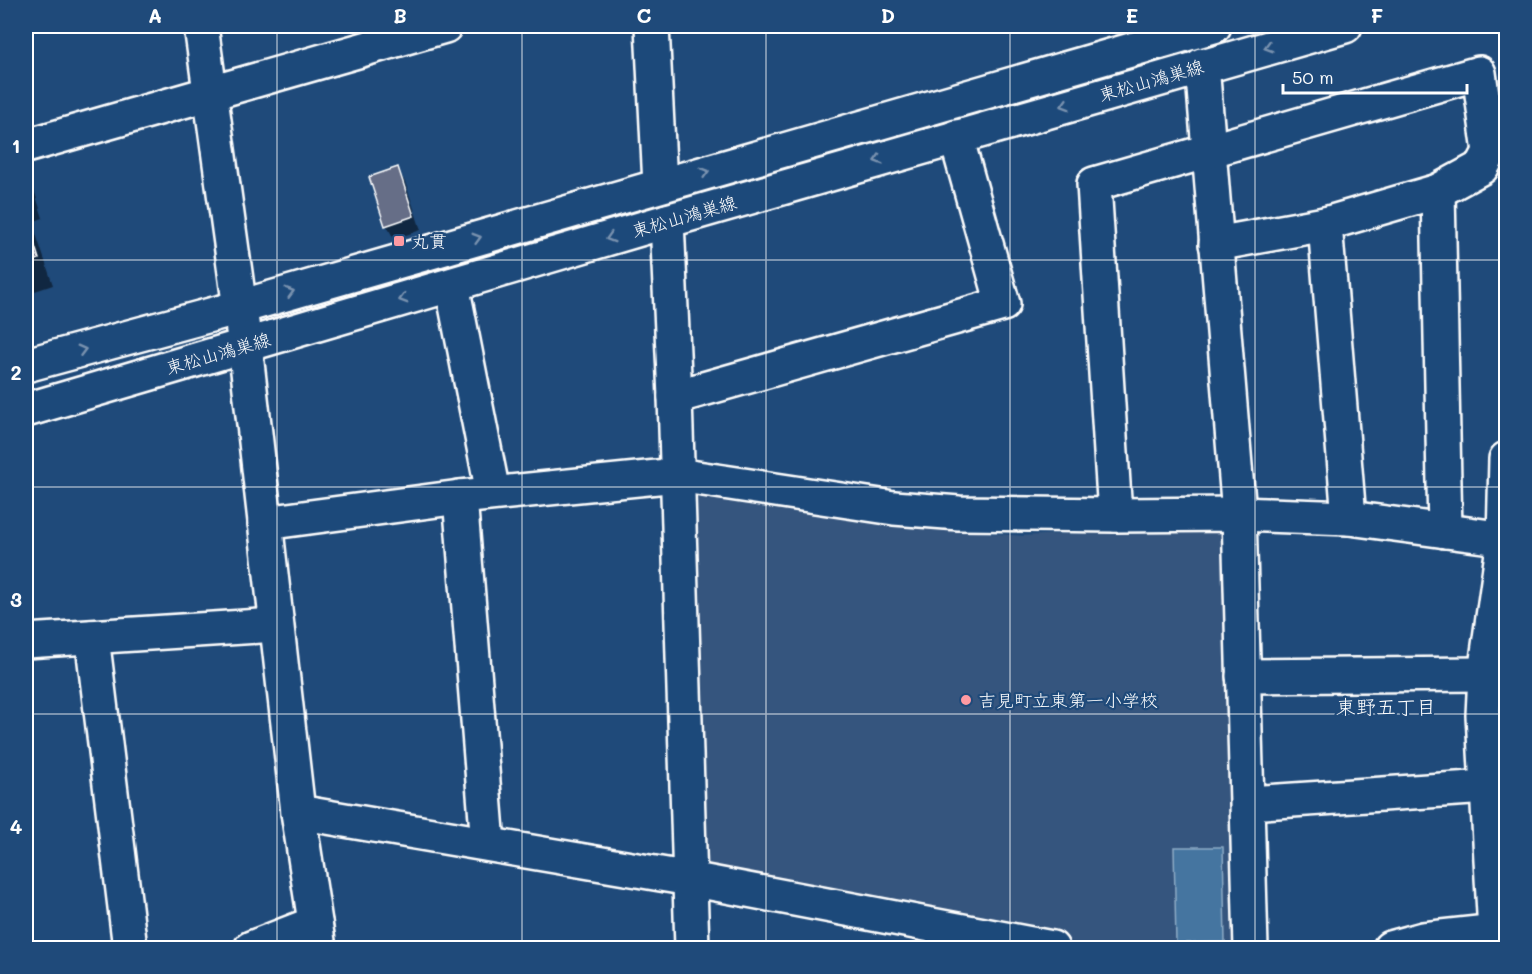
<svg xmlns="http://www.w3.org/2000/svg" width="1532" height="974" font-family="Mali,'Klee One',sans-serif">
	<rect width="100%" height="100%" fill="#1f4a7a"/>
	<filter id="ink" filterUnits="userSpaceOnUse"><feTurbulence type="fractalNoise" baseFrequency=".0167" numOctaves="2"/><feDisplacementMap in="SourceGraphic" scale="12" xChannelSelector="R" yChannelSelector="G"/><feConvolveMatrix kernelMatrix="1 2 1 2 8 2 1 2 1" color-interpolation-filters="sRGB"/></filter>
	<g filter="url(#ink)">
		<polygon fill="#34557e" points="699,491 898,525 1022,536 1222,526 1229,534 1238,948 1098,948 715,874 707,864 691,498"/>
		<polygon fill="#4474a0" stroke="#8facc6" stroke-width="1.5" points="1174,847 1223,847 1225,942 1176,943"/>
		<g fill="#0007">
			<polygon points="397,169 405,182 421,230 394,239 387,226 370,178"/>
			<polygon points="26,175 34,190 43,218 32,222 53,285 26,294"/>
		</g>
		<g fill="#666e87" stroke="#fff" stroke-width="1.5">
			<polygon points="398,167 414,216 385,226 369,177"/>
			<polygon points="26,218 39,259 26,264"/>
		</g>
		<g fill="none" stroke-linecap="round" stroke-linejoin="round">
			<defs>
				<g id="minor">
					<polyline points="201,26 245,345 298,812 319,948"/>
					<polyline points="652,26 660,185"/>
					<polyline points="1202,65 1239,514 1251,948"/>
					<polyline points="26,146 445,26"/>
					<polyline points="1438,191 1445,531"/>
					<polyline points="667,221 675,397 692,948"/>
					<polyline points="1325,224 1349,518"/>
					<polyline points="1216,244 1325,224 1438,191 1482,167 1490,152 1506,141"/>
					<polyline points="452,285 493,493"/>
					<polyline points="675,397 1003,304 956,137"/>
					<polyline points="460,497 488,844"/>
					<polyline points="1115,515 1094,184 1479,73 1490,152"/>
					<polyline points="265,523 460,497 677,475 894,508 959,513 1115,515 1239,514 1349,518 1506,539"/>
					<polyline points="92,637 130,948"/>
					<polyline points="26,641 276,625"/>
					<polyline points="1243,676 1485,674"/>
					<polyline points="1248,803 1487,787"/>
					<polyline points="298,812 690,879 1052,948"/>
					<polyline points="1495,932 1483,715 1485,674 1504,539 1506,459"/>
					<polyline points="251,948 315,923"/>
					<polyline points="1390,948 1423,939 1506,930"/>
				</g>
				<g id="major">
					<polyline points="26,365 240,307 1214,26"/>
					<polyline points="26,410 667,221 1345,26"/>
				</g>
			</defs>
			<use href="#minor" stroke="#fff" stroke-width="38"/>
			<use href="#major" stroke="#fff" stroke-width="38"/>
			<use href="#minor" stroke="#1f4a7a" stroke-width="33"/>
			<use href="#major" stroke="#1f4a7a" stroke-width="33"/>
		</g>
		<defs><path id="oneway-chevron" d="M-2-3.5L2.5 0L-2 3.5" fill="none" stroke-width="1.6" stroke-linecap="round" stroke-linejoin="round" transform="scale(1.5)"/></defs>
		<g stroke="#7992af">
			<use href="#oneway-chevron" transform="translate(1268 47) rotate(164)"/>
			<use href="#oneway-chevron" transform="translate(1065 105) rotate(164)"/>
			<use href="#oneway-chevron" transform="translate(878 160) rotate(164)"/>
			<use href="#oneway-chevron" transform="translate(705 172) rotate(-16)"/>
			<use href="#oneway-chevron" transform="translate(477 238) rotate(-16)"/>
			<use href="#oneway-chevron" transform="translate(610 238) rotate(163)"/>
			<use href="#oneway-chevron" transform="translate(290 292) rotate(-16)"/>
			<use href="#oneway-chevron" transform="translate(403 299) rotate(164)"/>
			<use href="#oneway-chevron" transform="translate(82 350) rotate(-15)"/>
		</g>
	</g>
	<path fill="none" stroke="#fff" stroke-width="1.5" stroke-opacity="0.55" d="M277,26v922M522,26v922M766,26v922M1010,26v922M1255,26v922M26,260h1480M26,487h1480M26,714h1480"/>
	<g fill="#ff9aa2" stroke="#1f4a7a" stroke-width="2">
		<rect x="393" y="235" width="12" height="12" rx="3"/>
		<circle cx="966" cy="700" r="6"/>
	</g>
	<g text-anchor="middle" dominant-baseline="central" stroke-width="4.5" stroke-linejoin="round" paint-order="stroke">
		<g font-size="18" fill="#fff" stroke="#1f4a7a">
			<text transform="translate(1151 80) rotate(-16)">東松山鴻巣線</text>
			<text transform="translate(684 216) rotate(-16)">東松山鴻巣線</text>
			<text transform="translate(218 353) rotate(-16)">東松山鴻巣線</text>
		</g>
		<g font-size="18" fill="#fff" stroke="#1f4a7a" text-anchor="start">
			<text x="411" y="241">丸貫</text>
			<text x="978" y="700">吉見町立東第一小学校</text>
		</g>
		<g font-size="20" fill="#fff" stroke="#1f4a7a">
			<text x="1386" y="706">東野五丁目</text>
		</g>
	</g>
	<rect width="1532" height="974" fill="none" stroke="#1f4a7a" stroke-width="66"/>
	<path d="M1283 84v9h184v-9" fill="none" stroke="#ffffff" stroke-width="3"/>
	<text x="1292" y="84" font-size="18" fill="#ffffff" stroke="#1f4a7a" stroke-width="4.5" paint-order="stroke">50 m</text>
	<rect x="33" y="33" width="1466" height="908" fill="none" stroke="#fff" stroke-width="2"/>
	<g font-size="20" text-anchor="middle" font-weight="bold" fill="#fff">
		<text x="155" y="23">A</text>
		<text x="400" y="23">B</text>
		<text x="644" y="23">C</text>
		<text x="888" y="23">D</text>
		<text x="1132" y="23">E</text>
		<text x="1377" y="23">F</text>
		<text x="16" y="153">1</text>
		<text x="16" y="380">2</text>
		<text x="16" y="607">3</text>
		<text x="16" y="834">4</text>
	</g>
</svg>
